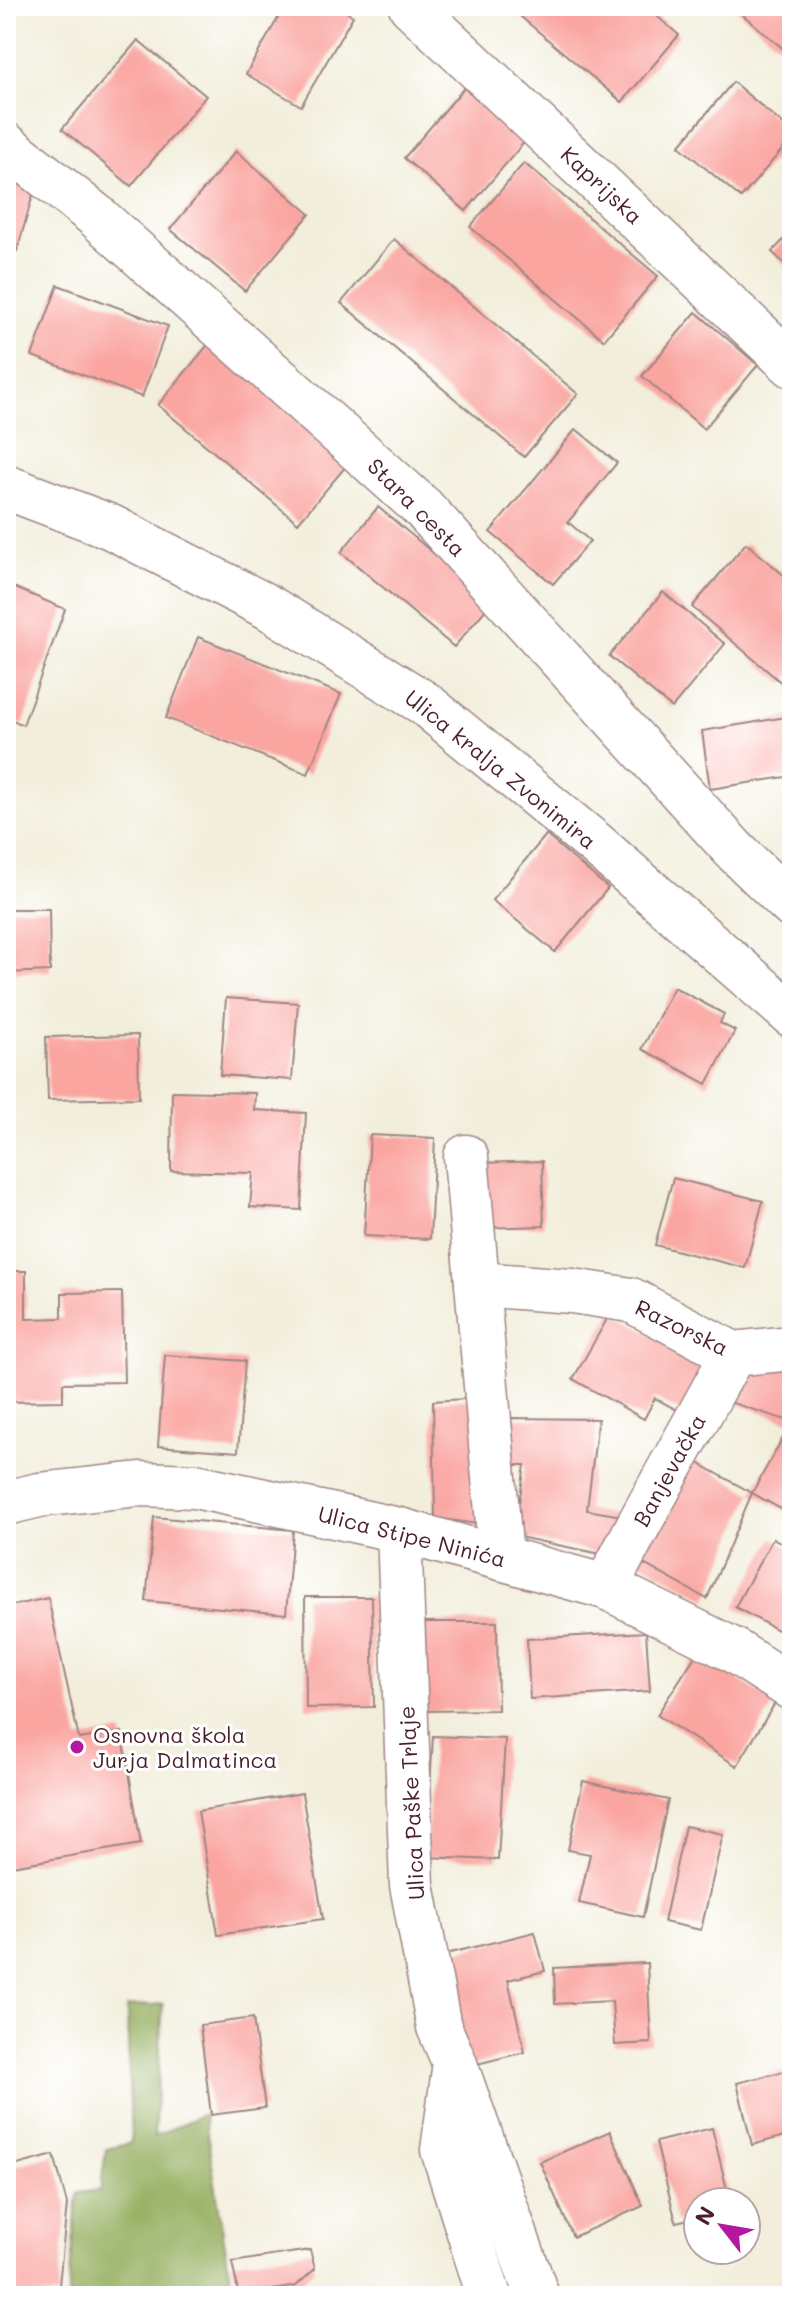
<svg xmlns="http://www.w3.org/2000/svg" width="798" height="2302" font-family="Mali,sans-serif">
	<rect width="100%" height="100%" fill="#fff"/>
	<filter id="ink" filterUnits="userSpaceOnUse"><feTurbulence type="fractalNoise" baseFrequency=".0125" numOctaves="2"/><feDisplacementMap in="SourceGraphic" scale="16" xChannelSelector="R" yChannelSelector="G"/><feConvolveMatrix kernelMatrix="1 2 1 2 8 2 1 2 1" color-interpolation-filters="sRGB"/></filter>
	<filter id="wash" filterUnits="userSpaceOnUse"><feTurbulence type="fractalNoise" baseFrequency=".006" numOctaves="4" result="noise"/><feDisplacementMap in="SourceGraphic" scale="32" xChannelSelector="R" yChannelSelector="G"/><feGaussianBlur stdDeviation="1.8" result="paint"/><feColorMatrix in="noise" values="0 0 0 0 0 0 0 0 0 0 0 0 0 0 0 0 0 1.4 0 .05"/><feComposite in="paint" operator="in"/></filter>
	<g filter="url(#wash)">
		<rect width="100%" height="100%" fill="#f2eedb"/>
		<polygon fill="#96b062" stroke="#706846" stroke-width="2" points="163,2004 154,2137 204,2114 233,2296 68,2296 78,2193 101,2190 106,2149 131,2143 127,2007"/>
		<g id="blocks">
			<g fill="#faa5a0">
				<polygon points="285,6 336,6 353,16 301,106 246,74"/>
				<polygon points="531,6 645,6 679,35 622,102 521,17"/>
				<polygon points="732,6 792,6 792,56"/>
				<polygon points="138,40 206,96 131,186 62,129"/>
				<polygon points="733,82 792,132 792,138 741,198 679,146"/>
				<polygon points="464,88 526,140 466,211 404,158"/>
				<polygon points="236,151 310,214 245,291 170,229"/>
				<polygon points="524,163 658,276 604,340 470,227"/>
				<polygon points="6,168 38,177 17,251 6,248"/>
				<polygon points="792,231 792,271 772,252"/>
				<polygon points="394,239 578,394 524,457 341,303"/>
				<polygon points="58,285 168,326 142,397 32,356"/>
				<polygon points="696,312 758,365 704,429 642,376"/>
				<polygon points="211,341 352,459 298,523 158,405"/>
				<polygon points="576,429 617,463 568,522 590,541 553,584 490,532"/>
				<polygon points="378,507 492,602 454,647 341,552"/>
				<polygon points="746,543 792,582 792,673 783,684 692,607"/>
				<polygon points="6,584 65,609 23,725 6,717"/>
				<polygon points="663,592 725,644 672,708 609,656"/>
				<polygon points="198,637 341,694 308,774 166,718"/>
				<polygon points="792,716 792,776 710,789 702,731"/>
				<polygon points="546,835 608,888 555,952 492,900"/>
				<polygon points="6,909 49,909 50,971 6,973"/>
				<polygon points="674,987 724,1014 720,1023 735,1031 707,1084 642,1049"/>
				<polygon points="226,998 298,1003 292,1080 220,1075"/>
				<polygon points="138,1035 139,1098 48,1100 46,1037"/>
				<polygon points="172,1091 255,1093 254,1110 306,1113 301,1210 250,1207 253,1173 171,1171"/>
				<polygon points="370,1135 435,1138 430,1239 364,1236"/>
				<polygon points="542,1161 544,1226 482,1228 480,1163"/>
				<polygon points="673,1178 763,1201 745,1268 655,1245"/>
				<polygon points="6,1271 26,1271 26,1319 62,1318 62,1293 122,1292 124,1382 63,1383 63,1401 6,1402"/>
				<polygon points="611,1312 710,1367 684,1414 655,1398 644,1419 573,1379"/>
				<polygon points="792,1354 792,1422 720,1399 740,1358"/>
				<polygon points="165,1355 245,1361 238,1452 158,1446"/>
				<polygon points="480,1398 485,1525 435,1518 433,1401"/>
				<polygon points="508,1418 598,1419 587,1510 622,1516 606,1555 514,1536 525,1465 508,1465"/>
				<polygon points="789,1427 792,1428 792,1515 752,1493"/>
				<polygon points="689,1458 752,1493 707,1599 635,1559"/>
				<polygon points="154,1517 293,1530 286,1614 146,1601"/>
				<polygon points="773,1538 792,1549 792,1638 735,1607"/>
				<polygon points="305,1597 372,1597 374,1707 306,1708"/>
				<polygon points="48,1598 79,1739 122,1732 141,1844 6,1867 6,1607"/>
				<polygon points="423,1622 497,1622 498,1710 424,1711"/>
				<polygon points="646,1632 650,1691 530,1699 527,1639"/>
				<polygon points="697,1653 775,1703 737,1766 657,1715"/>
				<polygon points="433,1736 505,1739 498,1860 426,1857"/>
				<polygon points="583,1781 668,1800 643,1917 579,1903 590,1854 568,1850"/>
				<polygon points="302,1793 323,1919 218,1935 198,1811"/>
				<polygon points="685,1826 723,1834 701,1930 664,1922"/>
				<polygon points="535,1932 545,1971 508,1980 525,2052 469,2066 442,1955"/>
				<polygon points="647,1963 651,2043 615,2045 612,2001 555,2004 554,1968"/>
				<polygon points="253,2018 265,2108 211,2115 200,2025"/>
				<polygon points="785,2071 792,2103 792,2134 752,2145 737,2083"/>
				<polygon points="712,2128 730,2202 698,2202 698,2217 676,2222 656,2142"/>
				<polygon points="610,2131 643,2206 573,2237 540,2162"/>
				<polygon points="54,2155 67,2204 58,2296 6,2296 6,2168"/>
				<polygon points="310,2250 315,2269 296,2286 239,2296 232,2262"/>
			</g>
		</g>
	</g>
	<g filter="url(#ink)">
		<use href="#blocks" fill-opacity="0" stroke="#9e8683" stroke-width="2"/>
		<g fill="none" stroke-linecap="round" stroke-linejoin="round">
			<defs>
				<g id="minor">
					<polyline points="411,6 792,365"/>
					<polyline points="6,145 95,215 423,508 735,851 792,906"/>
					<polyline points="466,1157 501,1558"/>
					<polyline points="477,1284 572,1291 631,1300 733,1354 792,1348"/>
					<polyline points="6,1503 39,1495 140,1484 195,1486 399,1530 606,1587 733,1650 792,1688"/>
					<polyline points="399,1530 412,1885 439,2027 455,2064 537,2296"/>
					<polyline points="606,1587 639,1524 733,1354"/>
					<polyline points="454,2070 443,2150 489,2296"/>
				</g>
				<polyline id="major" points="6,487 111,527 268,607 424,703 598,846 792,1015"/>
			</defs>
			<use href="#minor" stroke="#9e8683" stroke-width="47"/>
			<use href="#major" stroke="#9e8683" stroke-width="47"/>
			<use href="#minor" stroke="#fff" stroke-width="44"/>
			<use href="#major" stroke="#fff" stroke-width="44"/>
		</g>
	</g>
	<circle fill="#b5179e" stroke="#fff" stroke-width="3" cx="77" cy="1747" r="8"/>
	<g text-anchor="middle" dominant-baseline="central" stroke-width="6" stroke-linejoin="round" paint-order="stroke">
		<g font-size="22" fill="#4a1f2b" stroke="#fff">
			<text transform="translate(602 185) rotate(43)">Kaprijska</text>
			<text transform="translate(417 507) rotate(45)">Stara cesta</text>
			<text transform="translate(501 769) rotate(39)">Ulica kralja Zvonimira</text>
			<text transform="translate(682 1327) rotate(26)">Razorska</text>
			<text transform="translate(669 1470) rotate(-61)">Banjevačka</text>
			<text transform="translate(412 1536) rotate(14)">Ulica Stipe Ninića</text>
			<text transform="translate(411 1803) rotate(-93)">Ulica Paške Trlaje</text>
		</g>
		<g font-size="22" fill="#4a1f2b" stroke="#fff" text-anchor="start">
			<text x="93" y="1734">Osnovna škola<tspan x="93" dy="25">Jurja Dalmatinca</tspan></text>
		</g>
	</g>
	<rect width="798" height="2302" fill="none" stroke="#fff" stroke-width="32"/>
	<g transform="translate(722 2226) rotate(301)"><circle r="38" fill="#ffffff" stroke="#b7a5aa" stroke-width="2"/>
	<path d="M0-6L14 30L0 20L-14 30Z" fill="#b5179e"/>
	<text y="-12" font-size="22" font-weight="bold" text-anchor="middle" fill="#4a1f2b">N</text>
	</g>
</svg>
